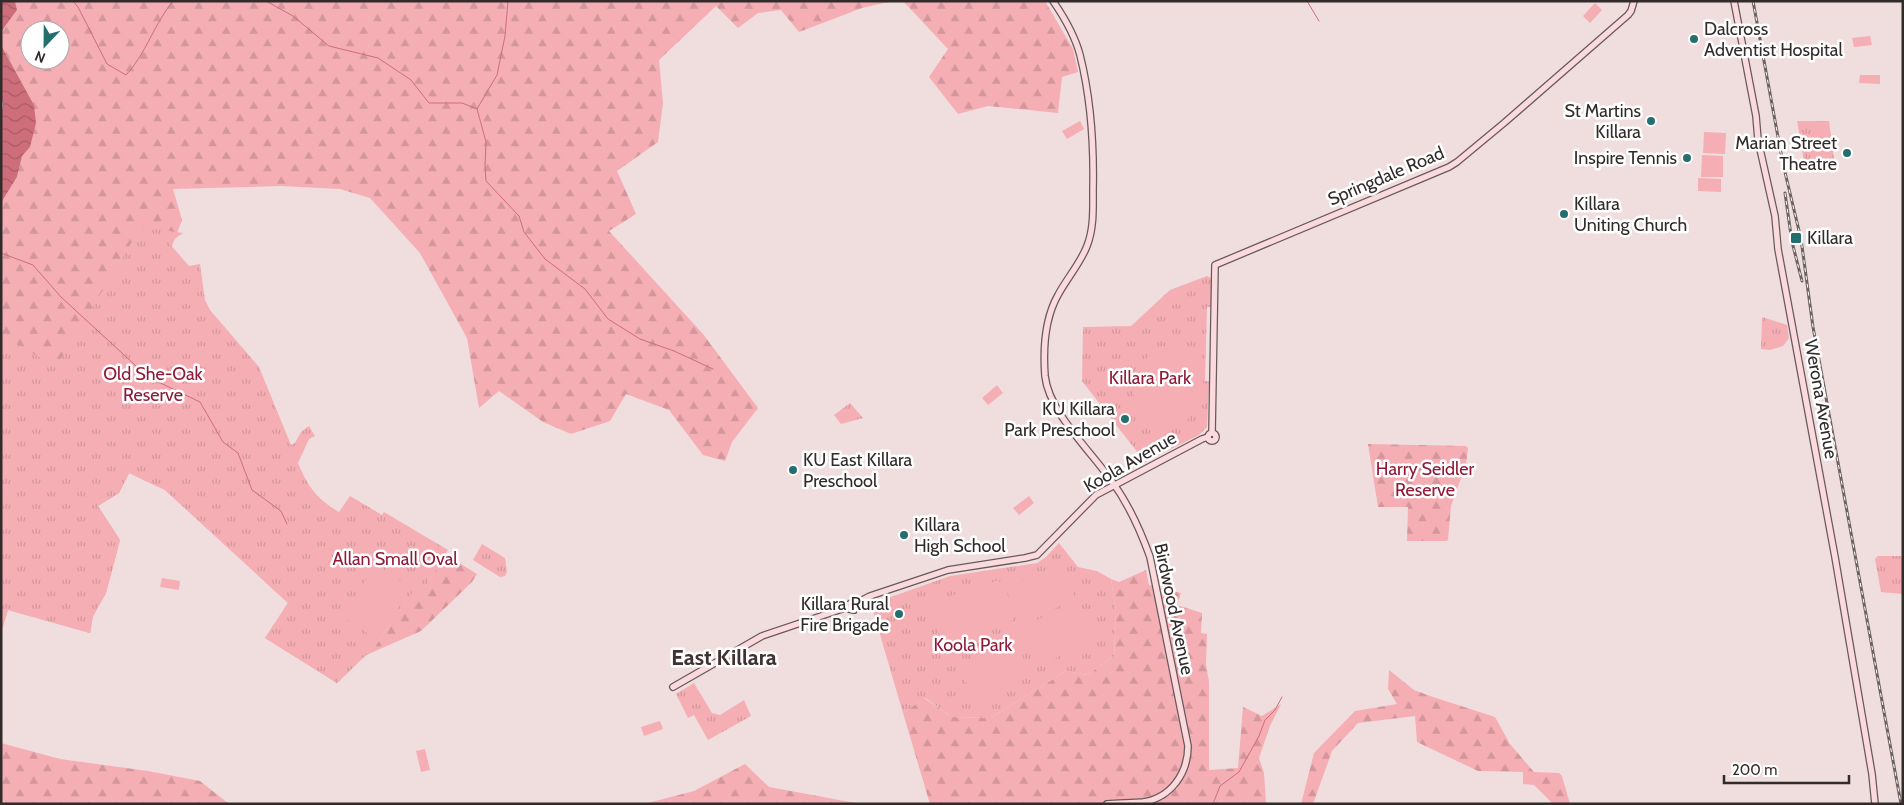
<svg xmlns="http://www.w3.org/2000/svg" width="1904" height="805" font-family="Cabin,sans-serif">
	<defs>
		<pattern id="forest-firs" width="22" height="20" patternUnits="userSpaceOnUse" patternTransform="scale(1.25)"><rect width="22" height="20" fill="#f5aeb4"/><path d="M5 1l3.5 6h-7zM16 11l3.5 6h-7z" fill="#d2969b"/></pattern>
		<pattern id="park-tufts" width="24" height="20" patternUnits="userSpaceOnUse" patternTransform="scale(1.25)"><rect width="24" height="20" fill="#f5aeb4"/><path d="M3 7l-1-3M5 7V3M7 7l1-3M15 17l-1-3M17 17v-4M19 17l1-3" fill="none" stroke="#d2969b"/></pattern>
		<pattern id="water-waves" width="16" height="10" patternUnits="userSpaceOnUse" patternTransform="scale(1.25)"><rect width="16" height="10" fill="#ce6e7a"/><path d="M0 5q4-4 8 0t8 0" fill="none" stroke="#a85b64"/></pattern>
	</defs>
	<rect width="100%" height="100%" fill="#f0ddde"/>
	<g fill="url(#forest-firs)" fill-rule="evenodd">
		<path d="M15,1h878l-31,7 -63,24 -18,-22 -23,3 -20,15 -22,-22 -57,54 4,43 -5,39 -41,29 19,43 -27,17 94,103 55,74 -26,34 -7,19 -22,-6 -34,-45 -43,-16 -16,27 -39,13 -28,-12 -44,-31 -20,17 -12,-70 -47,-85 -50,-55 -30,-9 -59,-3 -108,3 9,31 -12,31 116,191 90,203 42,-62 7,4 20,-33 32,20 -5,8 -51,49 -55,24 -29,28 -72,-45 23,-35 -123,-113 -36,-17 -10,20 -21,13 22,34 -14,53 -13,23 -3,17 -82,-23 -7,23v-430l16,-26 5,-22 8,-8 4,-42 -33,-60v-13l16,-22zM30,30h30v30h-30z"/>
		<polygon points="903,1 1045,1 1073,49 1078,72 1062,77 1058,113 988,106 958,114 929,77 948,49"/>
		<polygon points="1368,444 1466,446 1468,448 1466,464 1451,506 1448,540 1446,541 1407,541 1408,507 1378,507"/>
		<polygon points="1146,570 1149,585 1181,593 1177,605 1202,613 1201,633 1207,634 1206,664 1209,682 1209,770 1238,768 1243,707 1262,716 1281,704 1270,726 1259,758 1264,773 1266,804 930,804 903,713 924,698 952,717 991,718 1066,671 1087,675 1114,656 1116,612 1111,579 1119,582"/>
		<polygon points="1389,670 1414,690 1433,697 1495,717 1510,744 1534,772 1559,773 1562,776 1570,804 1553,804 1534,785 1523,784 1523,772 1478,771 1417,742 1415,716 1358,723 1332,751 1313,804 1301,804 1314,753 1355,711 1397,704 1388,689"/>
		<polygon points="1,743 60,759 148,771 200,781 229,804 1,804"/>
		<polygon points="745,764 769,787 861,804 644,804 694,791"/>
	</g>
	<g fill="url(#park-tufts)">
		<polygon points="1797,121 1829,121 1835,166 1805,166"/>
		<path d="M141,227l42,6 -14,10 20,23 11,-2 5,36 5,10 49,57 32,78 4,-2 6,-11 8,-6 6,10 -6,3 -11,24c10,24 19,36 41,49l11,-16 32,19 2,-3 64,38 -23,37 -7,-3 -42,61 1,5 -11,5 -29,28 -72,-45 23,-35 -123,-113 -36,-17 -10,20 -21,13 22,34 -14,53 -13,23 -3,17 -82,-23 -7,23v-298l55,32z"/>
		<polygon points="1207,276 1211,278 1211,307 1207,307 1205,381 1209,381 1207,427 1199,435 1145,462 1082,381 1083,327 1131,326 1170,290"/>
		<polygon points="1762,317 1787,325 1789,338 1783,346 1770,350 1761,349"/>
		<polygon points="850,403 863,418 841,424 834,415"/>
		<polygon points="1059,543 1078,567 1097,571 1111,579 1116,612 1114,656 1087,675 1066,671 991,718 952,717 925,698 903,713 871,604 950,576 1037,563 1046,557"/>
		<polygon points="482,544 505,558 507,572 505,576 500,577 473,560"/>
		<polygon points="1878,556 1903,556 1903,594 1881,592 1875,559"/>
		<polygon points="694,683 712,713 720,715 744,700 751,716 708,740 694,715 688,718 676,694"/>
	</g>
	<g fill="#f5aeb4">
		<polygon points="1595,3 1602,10 1590,23 1583,16"/>
		<polygon points="1870,36 1872,45 1854,47 1852,38"/>
		<polygon points="1860,75 1880,75 1880,84 1859,83"/>
		<polygon points="1080,121 1084,129 1067,139 1062,131"/>
		<polygon points="1704,132 1726,133 1725,154 1703,153"/>
		<polygon points="1702,155 1723,156 1723,177 1701,177"/>
		<polygon points="1698,178 1721,179 1721,192 1698,191"/>
		<polygon points="1167,345 1185,346 1199,361 1204,387 1198,409 1185,422 1173,427 1153,426 1143,419 1137,411 1132,384 1141,363 1155,351"/>
		<polygon points="997,385 1003,393 988,405 982,398"/>
		<polygon points="1029,496 1034,503 1019,515 1013,508"/>
		<polygon points="1061,564 1076,599 1021,623 1005,588"/>
		<polygon points="377,565 410,588 394,616 376,639 343,617 357,592"/>
		<polygon points="162,578 180,581 179,590 160,587"/>
		<polygon points="999,580 1013,620 942,643 929,603"/>
		<polygon points="1080,603 1097,641 1036,666 1020,628 1060,609 1061,611"/>
		<polygon points="1015,640 1032,676 975,701 958,665"/>
		<polygon points="660,721 663,729 644,736 641,727"/>
		<polygon points="425,749 430,770 421,772 416,751"/>
	</g>
	<g fill="url(#water-waves)">
		<polygon points="1,1 15,1 17,10 1,32"/>
		<polygon points="1,45 34,105 36,123 30,147 22,156 17,177 1,203 1,116 3,104 1,99"/>
	</g>
	<g fill="none" stroke-linecap="round" stroke-linejoin="round">
		<g stroke="#ce6e7a" stroke-width="1">
			<path d="M73,1l5,6 29,57 19,11c20,-21 28,-51 47,-74"/>
			<polyline points="266,1 293,16 329,46 378,58 411,80 429,103 462,103 477,109 497,75 505,36 508,1"/>
			<polyline points="1307,1 1319,21"/>
			<polyline points="477,109 486,142 485,166 486,181 519,216 524,232 545,259 585,289 608,319 640,339 674,351 713,369"/>
			<polyline points="1,253 33,265 61,297 148,377 200,402 223,442 238,453 252,490 281,511 287,524"/>
			<polyline points="1213,804 1220,786 1239,772 1259,736 1265,720 1275,710 1282,697"/>
		</g>
		<defs>
			<g id="secondary">
				<path d="M1053,1c11,16 22,35 27,54 11,44 14,90 13,135 0,19 1,38 -6,56 -7,18 -20,32 -29,49 -13,23 -15,54 -13,81 4,37 47,76 68,107 16,22 28,49 37,74l38,189c0,27 -17,52 -45,56 -12,1 -25,1 -36,2"/>
				<polyline points="1734,1 1756,116 1758,140 1775,216 1778,249 1835,557 1872,774 1875,804"/>
				<circle cx="1212" cy="437" r="4"/>
				<polyline points="1212,433 1215,265 1449,167 1457,162 1504,123 1628,15 1631,11 1634,1"/>
				<polyline points="855,604 854,610 849,609 848,605 851,603 855,604 870,596 948,570 1025,558 1037,555 1096,495 1202,439 1208,437"/>
				<polyline points="673,687 762,636 848,607"/>
			</g>
		</defs>
		<use href="#secondary" stroke="#68595a" stroke-width="8"/>
		<use href="#secondary" stroke="#fbdade" stroke-width="5.5"/>
		<defs>
			<g id="rail">
				<polyline points="1753,1 1783,164 1801,239 1813,327 1901,804"/>
				<polyline points="1785,193 1792,242 1802,281"/>
			</g>
		</defs>
		<use href="#rail" stroke="#6d6262" stroke-width="3"/>
		<use href="#rail" stroke="#fff" stroke-width="1" stroke-dasharray="4" stroke-linecap="butt"/>
	</g>
	<g fill="#246f6d" stroke="#fff" stroke-width="2">
		<circle cx="1694" cy="39" r="5"/>
		<circle cx="1651" cy="121" r="5"/>
		<circle cx="1847" cy="153" r="5"/>
		<circle cx="1687" cy="158" r="5"/>
		<circle cx="1564" cy="214" r="5"/>
		<rect x="1790" y="232" width="12" height="12" rx="2.5"/>
		<circle cx="1125" cy="419" r="5"/>
		<circle cx="793" cy="470" r="5"/>
		<circle cx="904" cy="535" r="5"/>
		<circle cx="899" cy="614" r="5"/>
	</g>
	<g text-anchor="middle" dominant-baseline="central" stroke-width="5" stroke-linejoin="round" paint-order="stroke">
		<g font-size="18" fill="#322b2b" stroke="#fff" text-anchor="start">
			<text x="1704" y="29">Dalcross<tspan x="1704" dy="21">Adventist Hospital</tspan></text>
			<text x="1641" y="111" text-anchor="end">St Martins<tspan x="1641" dy="21">Killara</tspan></text>
			<text x="1837" y="143" text-anchor="end">Marian Street<tspan x="1837" dy="21">Theatre</tspan></text>
			<text x="1677" y="158" text-anchor="end">Inspire Tennis</text>
			<text x="1574" y="204">Killara<tspan x="1574" dy="21">Uniting Church</tspan></text>
			<text x="1807" y="238">Killara</text>
			<text x="1115" y="409" text-anchor="end">KU Killara<tspan x="1115" dy="21">Park Preschool</tspan></text>
			<text x="803" y="460">KU East Killara<tspan x="803" dy="21">Preschool</tspan></text>
			<text x="914" y="525">Killara<tspan x="914" dy="21">High School</tspan></text>
			<text x="889" y="604" text-anchor="end">Killara Rural<tspan x="889" dy="21">Fire Brigade</tspan></text>
		</g>
		<g font-size="18" fill="#322b2b" stroke="#fff">
			<text transform="translate(1386 176) rotate(-23)">Springdale Road</text>
			<text transform="translate(1821 399) rotate(80)">Werona Avenue</text>
			<text transform="translate(1130 462) rotate(-30)">Koola Avenue</text>
			<text transform="translate(1174 609) rotate(78)">Birdwood Avenue</text>
		</g>
		<g font-size="18" fill="#8f1937" stroke="#fff">
			<text x="153" y="374">Old She-Oak<tspan x="153" dy="21">Reserve</tspan></text>
			<text x="1150" y="378">Killara Park</text>
			<text x="1425" y="469">Harry Seidler<tspan x="1425" dy="21">Reserve</tspan></text>
			<text x="395" y="559">Allan Small Oval</text>
			<text x="973" y="645">Koola Park</text>
		</g>
		<g font-size="22" font-weight="bold" fill="#403233" stroke="#fff">
			<text x="724" y="657">East Killara</text>
		</g>
	</g>
	<rect width="1904" height="805" fill="none" stroke="#322b2b" stroke-width="5"/>
	<g transform="translate(45 45) rotate(202)"><circle r="24" fill="#ffffff" stroke="#adaaaa"/>
	<path d="M0-4L9 19L0 12L-9 19Z" fill="#246f6d"/>
	<text y="-8" font-size="14" font-weight="bold" text-anchor="middle" fill="#322b2b">N</text>
	</g>
	<path d="M1724 775v8h125v-8" fill="none" stroke="#322b2b" stroke-width="2.5"/>
	<text x="1732" y="775" font-size="15" fill="#322b2b" stroke="#ffffff" stroke-width="4" paint-order="stroke">200 m</text>
</svg>
